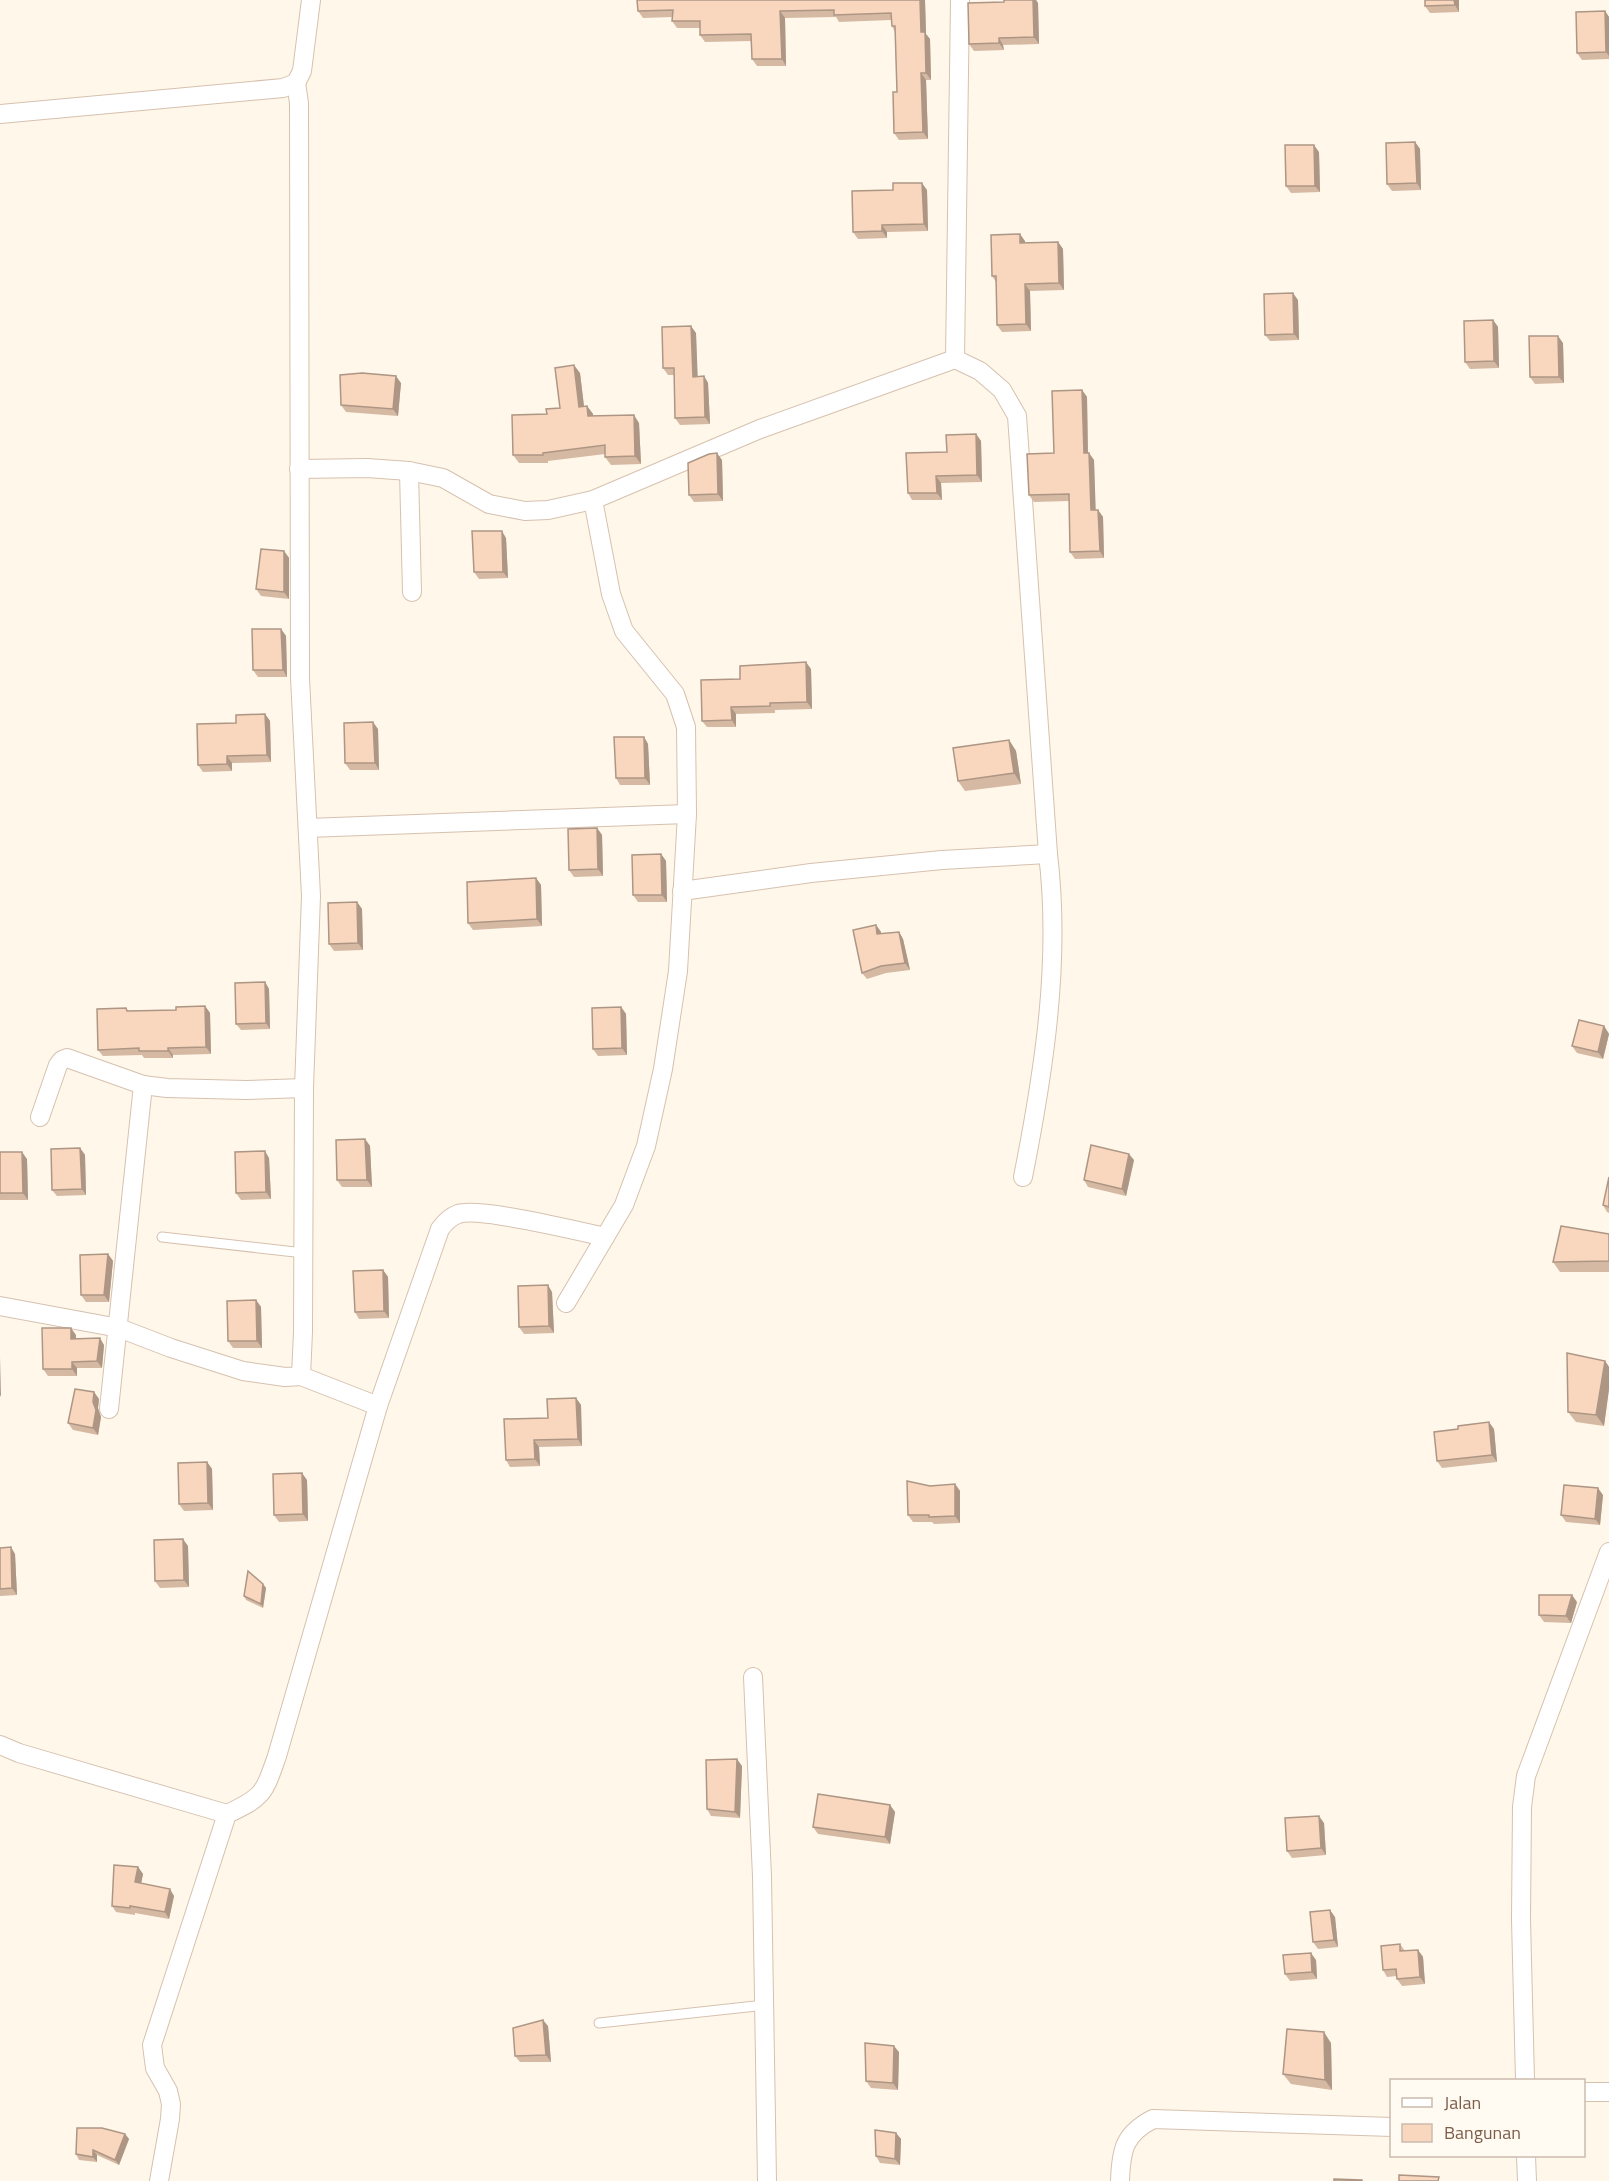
<svg xmlns="http://www.w3.org/2000/svg" width="1609" height="2181" font-family="'Titillium Web',sans-serif">
	<rect width="100%" height="100%" fill="#fff7ea"/>
	<g fill="none" stroke-linecap="round" stroke-linejoin="round">
		<defs>
			<g id="lane">
				<polyline points="162,1237 304,1253"/>
				<polyline points="599,2023 765,2005"/>
			</g>
			<g id="street">
				<polyline points="0,114 283,88 296,83 302,71 311,0"/>
				<polyline points="955,359 960,0"/>
				<path d="M299,469l68,-1 42,3 34,7 46,26 36,7 23,-1 45,-10 167,-71 195,-70 25,12 22,19 15,26 31,438c13,107 -4,217 -25,323"/>
				<polyline points="409,471 412,592"/>
				<polyline points="308,828 687,814"/>
				<polyline points="682,891 811,873 942,860 1048,854"/>
				<polyline points="40,1117 58,1065 62,1060 67,1058 143,1085 167,1088 246,1090 304,1088"/>
				<polyline points="566,1303 624,1205 646,1146 663,1069 678,971 687,814 686,727 675,694 624,631 611,594 593,500"/>
				<polyline points="0,1306 119,1328 171,1348 243,1371 285,1377 301,1376 303,1332 304,1088 311,896 300,678 299,103 296,83"/>
				<polyline points="301,1376 378,1406"/>
				<polyline points="109,1409 143,1085"/>
				<polyline points="753,1677 762,1876 767,2181"/>
				<path d="M0,1745l19,8 208,61c37,-17 37,-21 50,-58l101,-350 62,-177c5,-7 10,-12 18,-15 21,-7 120,17 147,23"/>
				<polyline points="1525,2080 1521,1919 1522,1807 1526,1776 1609,1552"/>
				<polyline points="1584,2092 1609,2092"/>
				<polyline points="1526,2156 1527,2181"/>
				<polyline points="159,2181 170,2119 171,2104 168,2091 155,2068 152,2045 227,1814"/>
				<path d="M1120,2181c1,-31 4,-47 33,-62l239,8"/>
			</g>
		</defs>
		<use href="#lane" stroke="#d6c1af" stroke-width="11"/>
		<use href="#street" stroke="#d6c1af" stroke-width="20"/>
		<use href="#lane" stroke="#fff" stroke-width="9"/>
		<use href="#street" stroke="#fff" stroke-width="18"/>
	</g>
	<g fill="#d5b9a3">
		<polygon points="637,0 925,0 926,34 930,39 931,80 926,80 928,139 899,140 894,133 897,92 895,32 892,26 891,20 839,22 836,17 785,18 786,66 757,66 752,59 752,41 705,42 700,35 700,28 677,28 672,21 673,17 643,18 638,11"/>
		<polygon points="1004,0 1036,0 1038,3 1039,44 1003,45 1004,50 974,51 969,44 1004,2"/>
		<polygon points="1459,0 1459,12 1430,13 1425,6"/>
		<polygon points="1605,11 1609,17 1609,59 1582,60 1577,53"/>
		<polygon points="1415,142 1420,149 1421,190 1392,191 1387,184"/>
		<polygon points="1319,152 1320,192 1291,193 1286,186"/>
		<polygon points="927,190 928,231 887,232 887,238 858,239 853,232"/>
		<polygon points="1025,241 1025,243 1058,242 1063,249 1064,290 1030,291 1031,331 1002,332 997,325 996,282 992,276"/>
		<polygon points="1298,300 1299,340 1270,341 1265,335"/>
		<polygon points="1493,320 1498,327 1499,368 1470,369 1465,362"/>
		<polygon points="696,333 697,377 704,376 708,383 710,424 680,425 675,418 674,375 668,375 663,368"/>
		<polygon points="1563,343 1564,383 1535,384 1530,377"/>
		<polygon points="580,373 584,406 587,406 593,414 593,416 639,423 641,464 611,465 605,457 605,454 548,461 548,463 519,463 513,455 547,414 560,408"/>
		<polygon points="401,383 398,416 346,412 341,405"/>
		<polygon points="1082,390 1087,397 1088,453 1094,460 1095,510 1098,510 1103,517 1104,558 1075,559 1070,552 1069,501 1034,502 1029,495 1054,453"/>
		<polygon points="976,434 981,441 982,482 941,483 942,500 912,500 908,493 947,452"/>
		<polygon points="722,460 723,501 694,502 689,495"/>
		<polygon points="506,538 508,578 479,579 474,572"/>
		<polygon points="284,551 289,558 289,599 261,596 256,589"/>
		<polygon points="281,629 286,636 287,677 258,677 253,670"/>
		<polygon points="811,669 812,709 775,710 775,713 736,714 736,727 707,727 702,721 740,679"/>
		<polygon points="265,714 270,721 271,762 232,763 232,771 203,772 198,765 236,723"/>
		<polygon points="378,729 379,770 350,770 345,763"/>
		<polygon points="644,737 648,744 650,785 620,785 616,778"/>
		<polygon points="1009,740 1016,751 1021,784 965,791 958,781"/>
		<polygon points="597,828 602,835 603,876 574,877 569,870"/>
		<polygon points="661,854 666,861 667,902 638,902 633,895"/>
		<polygon points="536,878 541,885 542,926 473,930 468,923"/>
		<polygon points="357,902 362,909 363,950 334,951 329,944"/>
		<polygon points="876,925 881,932 881,934 899,932 903,939 910,970 886,973 867,979 862,973"/>
		<polygon points="265,982 269,989 270,1029 241,1030 236,1024"/>
		<polygon points="205,1006 210,1013 211,1054 173,1055 173,1058 144,1058 142,1055 103,1056 98,1050 126,1008 128,1011 176,1010"/>
		<polygon points="621,1007 626,1014 627,1055 598,1056 593,1049"/>
		<polygon points="1604,1026 1609,1034 1603,1059 1577,1053 1572,1046"/>
		<polygon points="365,1139 370,1146 372,1187 342,1187 337,1180"/>
		<polygon points="80,1148 85,1155 86,1195 57,1196 52,1190"/>
		<polygon points="0,1152 27,1159 28,1200 0,1200"/>
		<polygon points="269,1158 271,1199 241,1200 236,1193"/>
		<polygon points="1134,1160 1126,1196 1088,1187 1084,1180"/>
		<polygon points="1609,1177 1609,1213 1607,1212 1603,1205"/>
		<polygon points="1609,1234 1609,1272 1560,1272 1553,1262"/>
		<polygon points="108,1254 113,1261 109,1302 86,1302 81,1295"/>
		<polygon points="383,1270 388,1277 389,1318 359,1319 355,1312"/>
		<polygon points="552,1292 554,1333 524,1334 519,1327"/>
		<polygon points="256,1300 261,1307 262,1348 233,1348 228,1341"/>
		<polygon points="76,1335 76,1339 104,1345 102,1368 77,1368 77,1376 48,1376 43,1369"/>
		<polygon points="1605,1361 1609,1367 1609,1389 1604,1426 1576,1422 1568,1412"/>
		<polygon points="94,1392 99,1399 98,1408 101,1417 98,1435 73,1430 68,1423"/>
		<polygon points="576,1398 581,1405 582,1446 539,1447 540,1466 510,1467 506,1460 548,1418"/>
		<polygon points="1494,1429 1497,1462 1442,1468 1437,1461"/>
		<polygon points="207,1462 212,1469 213,1510 184,1511 179,1504"/>
		<polygon points="307,1480 308,1521 279,1522 274,1515"/>
		<polygon points="955,1484 960,1491 960,1523 934,1524 932,1522 913,1522 908,1515 930,1486"/>
		<polygon points="1603,1495 1600,1525 1566,1522 1561,1515"/>
		<polygon points="188,1546 189,1587 160,1588 155,1581"/>
		<polygon points="0,1548 15,1554 17,1595 0,1596"/>
		<polygon points="263,1584 266,1588 263,1608 246,1600 244,1596"/>
		<polygon points="1577,1602 1571,1623 1544,1622 1539,1615"/>
		<polygon points="742,1766 740,1818 711,1816 707,1809"/>
		<polygon points="890,1805 895,1812 890,1844 818,1834 813,1827"/>
		<polygon points="1324,1823 1326,1855 1292,1858 1287,1851"/>
		<polygon points="138,1867 143,1874 141,1883 174,1896 169,1919 135,1913 135,1915 116,1912 112,1906"/>
		<polygon points="1335,1917 1338,1947 1318,1949 1313,1942"/>
		<polygon points="1400,1944 1405,1951 1418,1950 1423,1957 1425,1984 1402,1986 1397,1979 1397,1976 1387,1977 1383,1970"/>
		<polygon points="1316,1960 1317,1979 1290,1981 1285,1974"/>
		<polygon points="548,2026 551,2062 520,2062 515,2056"/>
		<polygon points="1331,2043 1332,2090 1291,2084 1283,2074"/>
		<polygon points="899,2052 898,2090 871,2088 866,2081"/>
		<polygon points="896,2133 901,2139 900,2165 880,2163 876,2156"/>
		<polygon points="125,2134 129,2139 119,2165 97,2155 97,2162 79,2160 76,2154"/>
	</g>
	<g fill="#ae9685">
		<polygon points="920,0 925,0 926,34 930,39 931,80 926,73 921,32"/>
		<polygon points="1033,0 1036,0 1038,3 1039,44 1034,37"/>
		<polygon points="1454,0 1459,0 1459,12 1455,5"/>
		<polygon points="780,11 785,18 786,66 782,59"/>
		<polygon points="1605,11 1609,17 1609,56 1606,52"/>
		<polygon points="999,38 1003,45 1004,50 999,43"/>
		<polygon points="921,73 926,80 928,139 923,132"/>
		<polygon points="1415,142 1420,149 1421,190 1417,183"/>
		<polygon points="1314,145 1319,152 1320,192 1315,186"/>
		<polygon points="922,183 927,190 928,231 924,224"/>
		<polygon points="882,225 887,232 887,238 882,231"/>
		<polygon points="1020,234 1025,241 1025,250 1020,243"/>
		<polygon points="1058,242 1063,249 1064,290 1059,283"/>
		<polygon points="1025,284 1030,291 1031,331 1026,324"/>
		<polygon points="1293,293 1298,300 1299,340 1294,334"/>
		<polygon points="1493,320 1498,327 1499,368 1494,361"/>
		<polygon points="691,326 696,333 698,384 693,377"/>
		<polygon points="1558,336 1563,343 1564,383 1559,377"/>
		<polygon points="574,365 580,373 585,415 579,407"/>
		<polygon points="396,376 401,383 398,416 393,409"/>
		<polygon points="704,376 708,383 710,424 705,417"/>
		<polygon points="1082,390 1087,397 1088,460 1084,453"/>
		<polygon points="587,406 593,414 594,424 588,416"/>
		<polygon points="634,415 639,423 641,464 635,456"/>
		<polygon points="976,434 981,441 982,482 977,475"/>
		<polygon points="717,453 722,460 723,501 718,494"/>
		<polygon points="1089,453 1094,460 1096,517 1091,510"/>
		<polygon points="936,476 941,483 942,500 937,493"/>
		<polygon points="1098,510 1103,517 1104,558 1100,551"/>
		<polygon points="502,531 506,538 508,578 503,572"/>
		<polygon points="284,551 289,558 289,599 284,592"/>
		<polygon points="281,629 286,636 287,677 283,670"/>
		<polygon points="806,662 811,669 812,709 807,702"/>
		<polygon points="731,707 736,714 736,727 732,720"/>
		<polygon points="265,714 270,721 271,762 267,755"/>
		<polygon points="373,722 378,729 379,770 375,763"/>
		<polygon points="644,737 648,744 650,785 645,778"/>
		<polygon points="1009,740 1016,751 1021,784 1014,773"/>
		<polygon points="227,756 232,763 232,771 227,764"/>
		<polygon points="597,828 602,835 603,876 598,869"/>
		<polygon points="661,854 666,861 667,902 662,895"/>
		<polygon points="536,878 541,885 542,926 537,919"/>
		<polygon points="357,902 362,909 363,950 358,943"/>
		<polygon points="876,925 881,932 882,941 877,934"/>
		<polygon points="899,932 903,939 910,970 905,963"/>
		<polygon points="265,982 269,989 270,1029 266,1023"/>
		<polygon points="205,1006 210,1013 211,1054 206,1047"/>
		<polygon points="621,1007 626,1014 627,1055 622,1048"/>
		<polygon points="1604,1026 1609,1034 1603,1059 1598,1052"/>
		<polygon points="168,1048 173,1055 173,1058 168,1051"/>
		<polygon points="365,1139 370,1146 372,1187 367,1180"/>
		<polygon points="80,1148 85,1155 86,1195 82,1189"/>
		<polygon points="265,1151 269,1158 271,1199 266,1192"/>
		<polygon points="22,1152 27,1159 28,1200 23,1193"/>
		<polygon points="1129,1154 1134,1160 1126,1196 1122,1189"/>
		<polygon points="108,1254 113,1261 109,1302 104,1295"/>
		<polygon points="383,1270 388,1277 389,1318 384,1311"/>
		<polygon points="548,1285 552,1292 554,1333 549,1326"/>
		<polygon points="256,1300 261,1307 262,1348 257,1341"/>
		<polygon points="71,1328 76,1335 76,1346 71,1339"/>
		<polygon points="100,1338 104,1345 102,1368 97,1361"/>
		<polygon points="0,1356 0,1357 1,1397 0,1395"/>
		<polygon points="1605,1361 1609,1367 1609,1389 1604,1426 1596,1415"/>
		<polygon points="72,1362 77,1368 77,1376 72,1369"/>
		<polygon points="94,1392 99,1399 98,1408 101,1417 98,1435 93,1428"/>
		<polygon points="576,1398 581,1405 582,1446 578,1439"/>
		<polygon points="1489,1422 1494,1429 1497,1462 1492,1455"/>
		<polygon points="534,1440 539,1447 540,1466 535,1459"/>
		<polygon points="207,1462 212,1469 213,1510 208,1503"/>
		<polygon points="302,1473 307,1480 308,1521 303,1514"/>
		<polygon points="955,1484 960,1491 960,1523 955,1516"/>
		<polygon points="1598,1488 1603,1495 1600,1525 1595,1519"/>
		<polygon points="183,1539 188,1546 189,1587 184,1580"/>
		<polygon points="11,1547 15,1554 17,1595 12,1588"/>
		<polygon points="263,1584 266,1588 263,1608 261,1604"/>
		<polygon points="1572,1595 1577,1602 1571,1623 1566,1616"/>
		<polygon points="737,1759 742,1766 740,1818 735,1812"/>
		<polygon points="890,1805 895,1812 890,1844 885,1837"/>
		<polygon points="1319,1816 1324,1823 1326,1855 1321,1848"/>
		<polygon points="138,1867 143,1874 140,1889 135,1882"/>
		<polygon points="170,1889 174,1896 169,1919 165,1912"/>
		<polygon points="1330,1910 1335,1917 1338,1947 1334,1940"/>
		<polygon points="1418,1950 1423,1957 1425,1984 1420,1977"/>
		<polygon points="1311,1953 1316,1960 1317,1979 1312,1972"/>
		<polygon points="543,2020 548,2026 551,2062 546,2055"/>
		<polygon points="1324,2032 1331,2043 1332,2090 1325,2080"/>
		<polygon points="894,2046 899,2052 898,2090 893,2083"/>
		<polygon points="896,2133 901,2139 900,2165 895,2159"/>
		<polygon points="125,2134 129,2139 119,2165 115,2160"/>
		<polygon points="93,2150 97,2155 97,2162 93,2157"/>
	</g>
	<g fill="#f8d7be" stroke="#ae9685" stroke-width="1.5">
		<polygon points="637,0 920,0 921,32 925,32 926,73 921,73 923,132 894,133 893,92 897,92 895,26 892,26 891,13 834,15 834,10 780,11 782,59 752,59 751,34 700,35 700,21 672,21 673,10 638,11"/>
		<polygon points="1004,0 1033,0 1034,37 999,38 999,43 969,44 968,3 1004,2"/>
		<polygon points="1425,0 1454,0 1455,5 1425,6"/>
		<polygon points="1605,11 1606,52 1577,53 1576,12"/>
		<polygon points="1415,142 1417,183 1387,184 1386,143"/>
		<polygon points="1285,145 1314,145 1315,186 1286,186"/>
		<polygon points="893,183 922,183 924,224 882,225 882,231 853,232 852,191 893,190"/>
		<polygon points="1020,234 1020,243 1058,242 1059,283 1025,284 1026,324 997,325 996,276 992,276 991,235"/>
		<polygon points="1293,293 1294,334 1265,335 1264,294"/>
		<polygon points="1493,320 1494,361 1465,362 1464,321"/>
		<polygon points="691,326 693,377 704,376 705,417 675,418 674,368 663,368 662,327"/>
		<polygon points="1529,336 1558,336 1559,377 1530,377"/>
		<polygon points="574,365 579,407 587,406 588,416 634,415 635,456 605,457 605,445 543,453 543,455 513,455 512,415 547,414 546,409 560,408 555,368"/>
		<polygon points="362,373 396,376 393,409 341,405 340,375"/>
		<polygon points="1082,390 1084,453 1089,453 1091,510 1098,510 1100,551 1070,552 1069,494 1029,495 1027,454 1054,453 1052,391"/>
		<polygon points="976,434 977,475 936,476 937,493 908,493 906,453 947,452 946,435"/>
		<polygon points="717,453 718,494 689,495 688,463 709,454"/>
		<polygon points="472,531 502,531 503,572 474,572"/>
		<polygon points="261,549 284,551 284,592 256,589"/>
		<polygon points="252,629 281,629 283,670 253,670"/>
		<polygon points="806,662 807,702 770,703 770,706 731,707 732,720 702,721 701,680 740,679 740,666"/>
		<polygon points="265,714 267,755 227,756 227,764 198,765 197,724 236,723 236,715"/>
		<polygon points="373,722 375,763 345,763 344,723"/>
		<polygon points="614,737 644,737 645,778 616,778"/>
		<polygon points="1009,740 1014,773 958,781 953,748"/>
		<polygon points="597,828 598,869 569,870 568,829"/>
		<polygon points="661,854 662,895 633,895 632,855"/>
		<polygon points="536,878 537,919 468,923 467,882"/>
		<polygon points="357,902 358,943 329,944 328,903"/>
		<polygon points="876,925 877,934 899,932 905,963 881,966 862,973 853,930"/>
		<polygon points="265,982 266,1023 236,1024 235,983"/>
		<polygon points="205,1006 206,1047 168,1048 168,1051 139,1051 139,1048 98,1050 97,1009 126,1008 127,1011 176,1010 176,1007"/>
		<polygon points="621,1007 622,1048 593,1049 592,1008"/>
		<polygon points="1579,1020 1604,1026 1598,1052 1572,1046"/>
		<polygon points="365,1139 367,1180 337,1180 336,1140"/>
		<polygon points="1091,1145 1129,1154 1122,1189 1084,1180"/>
		<polygon points="80,1148 82,1189 52,1190 51,1149"/>
		<polygon points="265,1151 266,1192 236,1193 235,1152"/>
		<polygon points="0,1152 22,1152 23,1193 0,1193"/>
		<polygon points="1609,1177 1609,1207 1603,1205"/>
		<polygon points="1561,1226 1609,1234 1609,1261 1553,1262"/>
		<polygon points="108,1254 104,1295 81,1295 80,1255"/>
		<polygon points="383,1270 384,1311 355,1312 353,1271"/>
		<polygon points="548,1285 549,1326 519,1327 518,1286"/>
		<polygon points="256,1300 257,1341 228,1341 227,1301"/>
		<polygon points="42,1328 71,1328 71,1339 100,1338 97,1361 72,1362 72,1369 43,1369"/>
		<polygon points="1567,1353 1605,1361 1596,1415 1568,1412"/>
		<polygon points="75,1389 94,1392 93,1402 96,1410 93,1428 68,1423"/>
		<polygon points="576,1398 578,1439 534,1440 535,1459 506,1460 504,1419 548,1418 547,1399"/>
		<polygon points="1489,1422 1492,1455 1437,1461 1434,1432 1458,1429 1458,1426"/>
		<polygon points="207,1462 208,1503 179,1504 178,1463"/>
		<polygon points="302,1473 303,1514 274,1515 273,1474"/>
		<polygon points="907,1481 930,1486 955,1484 955,1516 929,1517 929,1515 908,1515"/>
		<polygon points="1564,1485 1598,1488 1595,1519 1561,1515"/>
		<polygon points="183,1539 184,1580 155,1581 154,1540"/>
		<polygon points="11,1547 12,1588 0,1589 0,1548"/>
		<polygon points="248,1571 263,1584 261,1604 244,1596"/>
		<polygon points="1539,1595 1572,1595 1566,1616 1539,1615"/>
		<polygon points="737,1759 735,1812 707,1809 706,1760"/>
		<polygon points="818,1794 890,1805 885,1837 813,1827"/>
		<polygon points="1319,1816 1321,1848 1287,1851 1285,1818"/>
		<polygon points="114,1865 138,1867 135,1882 170,1889 165,1912 130,1906 130,1908 112,1906"/>
		<polygon points="1330,1910 1334,1940 1313,1942 1310,1912"/>
		<polygon points="1400,1944 1400,1951 1418,1950 1420,1977 1397,1979 1396,1969 1383,1970 1381,1946"/>
		<polygon points="1311,1953 1312,1972 1285,1974 1283,1955"/>
		<polygon points="543,2020 546,2055 515,2056 513,2028"/>
		<polygon points="1287,2029 1324,2032 1325,2080 1283,2074"/>
		<polygon points="865,2043 894,2046 893,2083 866,2081"/>
		<polygon points="77,2128 102,2128 125,2134 115,2160 93,2150 93,2157 76,2154"/>
		<polygon points="875,2130 896,2133 895,2159 876,2156"/>
		<polygon points="1399,2175 1439,2177 1438,2181 1399,2181"/>
		<polygon points="1334,2179 1362,2180 1362,2181 1334,2181"/>
	</g>
	<rect x="1390" y="2079" width="195" height="78" fill="#fffaf2" stroke="#cbbbae" stroke-width="1.5"/>
	<rect x="1402" y="2098" width="30" height="9" fill="#ffffff" stroke="#cbbbae" stroke-width="1.5"/>
	<text x="1444" y="2109" font-size="18" fill="#7e5d48">Jalan</text>
	<rect x="1402" y="2124" width="30" height="18" fill="#f8d7be" stroke="#cbbbae" stroke-width="1.5"/>
	<text x="1444" y="2139" font-size="18" fill="#7e5d48">Bangunan</text>
</svg>
